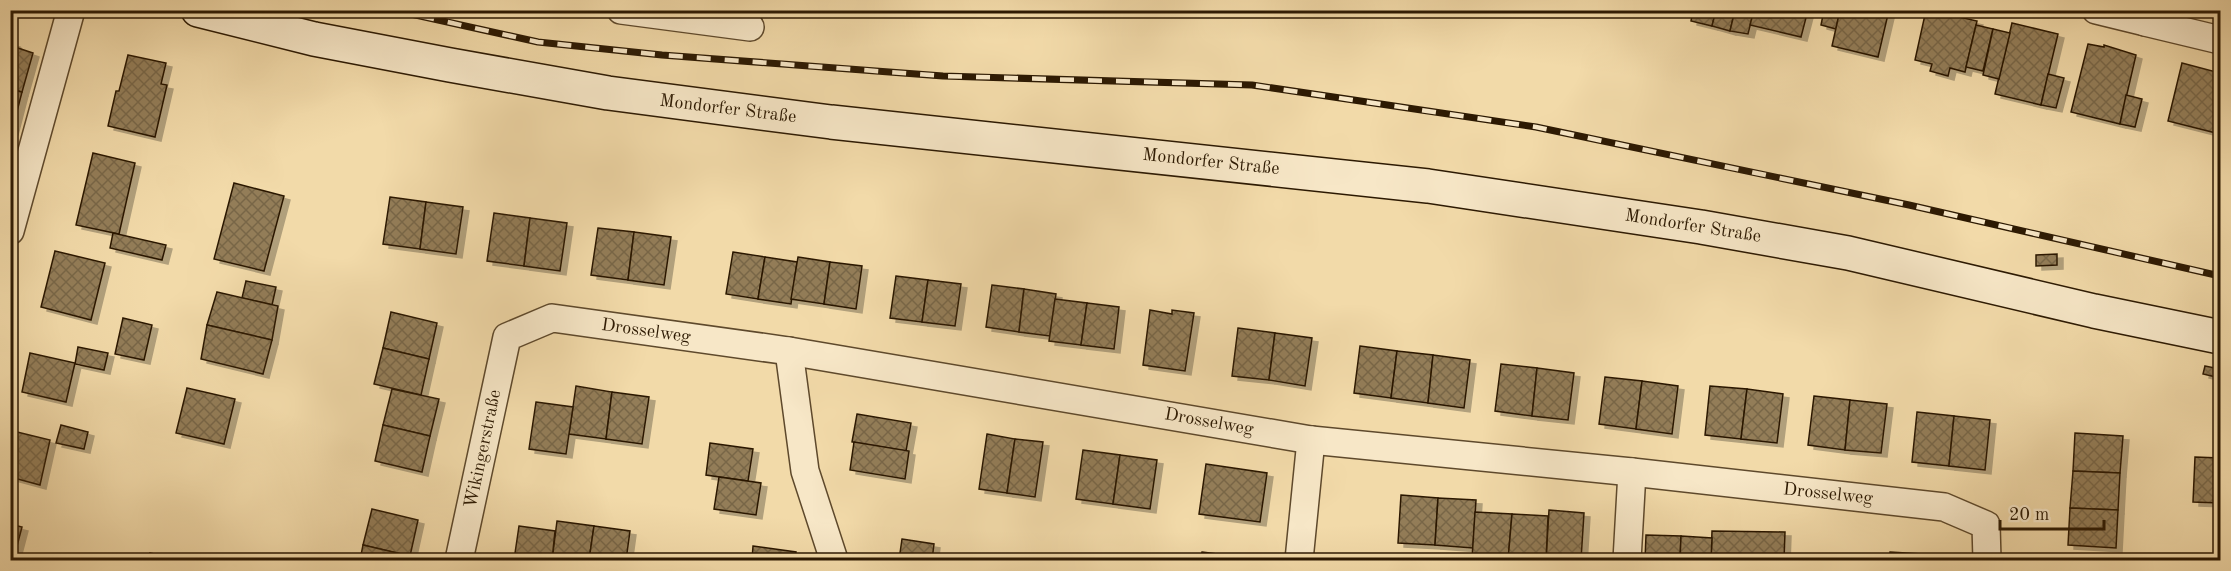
<svg xmlns="http://www.w3.org/2000/svg" width="2231" height="571" font-family="'Old Standard TT',serif">
	<defs>
		<pattern id="building-cross-hatch" width="8" height="8" patternUnits="userSpaceOnUse" patternTransform="scale(1.5)"><rect width="8" height="8" fill="#937d59"/><path d="M0 0l8 8M0 8l8-8" fill="none" stroke="#786647"/></pattern>
		<filter id="shadow"><feDropShadow dx="6" dy="4" stdDeviation="0" flood-color="#0004"/></filter>
	</defs>
	<rect width="100%" height="100%" fill="#f2daa9"/>
	<filter id="stains"><feTurbulence type="fractalNoise" baseFrequency=".00333" numOctaves="4"/><feColorMatrix values="0 0 0 0 .2 0 0 0 0 .09 0 0 0 0 .02 0 0 0 .5 -.17"/></filter>
	<radialGradient id="worn" r=".72"><stop offset=".6" stop-color="#630" stop-opacity="0"/><stop offset="1" stop-color="#630" stop-opacity=".3"/></radialGradient>
	<g fill="url(#building-cross-hatch)" stroke="#2c1902" stroke-width="1.5" filter="url(#shadow)">
		<polygon points="1693,10 1716,10 1712,26 1691,21"/>
		<polygon points="1716,10 1735,10 1730,31 1712,26"/>
		<polygon points="1735,10 1754,10 1748,34 1730,31"/>
		<polygon points="1754,10 1808,10 1801,37 1750,25"/>
		<polygon points="1824,10 1840,10 1836,29 1821,25"/>
		<polygon points="1840,10 1889,10 1878,57 1832,46"/>
		<polygon points="1926,10 1944,13 1945,10 1950,10 1960,13 1959,17 1977,21 1965,72 1950,68 1948,76 1930,71 1932,64 1915,60"/>
		<polygon points="2012,23 2058,34 2041,105 1995,94"/>
		<polygon points="1976,25 1993,29 1983,71 1966,67"/>
		<polygon points="1993,29 2010,33 1999,79 1983,75"/>
		<polygon points="10,42 14,43 18,48 33,53 22,92 10,89"/>
		<polygon points="2088,44 2104,47 2104,45 2136,55 2120,124 2071,112"/>
		<polygon points="128,55 166,63 161,84 167,85 155,137 108,126 116,91 119,91"/>
		<polygon points="2182,63 2220,73 2220,113 2216,133 2168,121"/>
		<polygon points="2048,74 2064,78 2056,108 2041,105"/>
		<polygon points="10,89 22,92 12,131 10,131"/>
		<polygon points="2126,95 2142,99 2135,127 2120,124"/>
		<polygon points="93,153 135,163 119,234 76,225"/>
		<polygon points="234,183 284,196 264,271 214,259"/>
		<polygon points="390,197 426,202 420,249 383,244"/>
		<polygon points="426,202 463,207 456,254 420,249"/>
		<polygon points="494,213 530,218 524,266 487,261"/>
		<polygon points="530,218 567,223 560,271 524,266"/>
		<polygon points="598,228 634,232 628,280 591,275"/>
		<polygon points="634,232 671,237 664,285 628,280"/>
		<polygon points="113,233 166,245 162,260 110,248"/>
		<polygon points="55,251 105,263 91,320 41,307"/>
		<polygon points="733,252 765,257 758,299 726,294"/>
		<polygon points="2057,254 2057,265 2036,266 2036,255"/>
		<polygon points="765,257 797,262 791,304 758,299"/>
		<polygon points="798,257 830,262 824,304 791,299"/>
		<polygon points="830,262 862,266 856,309 824,304"/>
		<polygon points="896,276 928,280 922,322 890,318"/>
		<polygon points="928,280 961,284 955,326 922,322"/>
		<polygon points="246,281 276,287 272,305 242,298"/>
		<polygon points="992,285 1024,289 1019,332 986,327"/>
		<polygon points="1024,289 1056,294 1050,336 1019,332"/>
		<polygon points="217,292 278,306 272,340 207,325"/>
		<polygon points="1055,299 1087,303 1081,345 1049,341"/>
		<polygon points="1087,303 1119,307 1114,349 1081,345"/>
		<polygon points="1150,310 1172,314 1172,310 1194,313 1185,371 1143,365"/>
		<polygon points="391,312 437,323 429,359 383,348"/>
		<polygon points="123,318 152,325 144,360 115,354"/>
		<polygon points="207,325 272,340 263,374 201,359"/>
		<polygon points="1238,328 1275,333 1269,380 1232,376"/>
		<polygon points="1275,333 1312,338 1305,386 1269,380"/>
		<polygon points="1360,346 1397,351 1391,398 1354,393"/>
		<polygon points="78,347 108,353 104,370 75,364"/>
		<polygon points="383,348 429,359 421,395 374,384"/>
		<polygon points="1397,351 1433,355 1428,403 1391,398"/>
		<polygon points="30,353 75,363 66,402 22,392"/>
		<polygon points="1433,355 1470,360 1464,408 1428,403"/>
		<polygon points="1501,364 1537,368 1532,416 1495,411"/>
		<polygon points="2205,366 2220,369 2220,378 2203,374"/>
		<polygon points="1537,368 1574,373 1568,420 1532,416"/>
		<polygon points="1605,377 1642,381 1636,429 1599,424"/>
		<polygon points="1642,381 1678,386 1672,434 1636,429"/>
		<polygon points="576,386 612,392 606,439 569,434"/>
		<polygon points="1710,386 1747,389 1741,439 1705,435"/>
		<polygon points="187,388 235,399 224,444 176,433"/>
		<polygon points="392,389 439,399 430,436 383,425"/>
		<polygon points="1747,389 1783,394 1777,443 1741,439"/>
		<polygon points="612,392 649,397 642,444 606,439"/>
		<polygon points="1814,396 1850,400 1845,450 1808,445"/>
		<polygon points="1850,400 1887,404 1881,453 1845,450"/>
		<polygon points="536,402 573,407 566,454 529,449"/>
		<polygon points="1917,412 1954,416 1949,466 1912,462"/>
		<polygon points="857,414 911,423 906,451 852,442"/>
		<polygon points="1954,416 1990,420 1985,470 1949,466"/>
		<polygon points="61,425 88,432 84,449 56,443"/>
		<polygon points="383,425 430,436 422,472 375,461"/>
		<polygon points="13,431 50,440 40,485 10,477 10,440"/>
		<polygon points="2075,433 2123,436 2120,473 2073,471"/>
		<polygon points="987,434 1015,439 1007,493 979,489"/>
		<polygon points="1015,439 1043,442 1035,497 1007,493"/>
		<polygon points="854,442 909,451 905,479 850,470"/>
		<polygon points="710,443 753,449 748,481 706,475"/>
		<polygon points="1083,450 1120,455 1113,504 1076,499"/>
		<polygon points="1120,455 1157,460 1150,509 1113,504"/>
		<polygon points="2195,457 2220,458 2220,503 2193,502"/>
		<polygon points="1206,464 1267,473 1260,522 1199,514"/>
		<polygon points="2073,471 2120,473 2118,510 2070,508"/>
		<polygon points="719,477 761,483 756,515 714,509"/>
		<polygon points="1401,495 1438,498 1435,545 1398,543"/>
		<polygon points="1438,498 1476,500 1473,548 1435,545"/>
		<polygon points="2070,508 2118,510 2116,548 2068,545"/>
		<polygon points="372,509 418,520 410,556 363,545"/>
		<polygon points="1549,510 1584,513 1581,560 1546,560"/>
		<polygon points="1475,512 1512,514 1508,560 1472,559"/>
		<polygon points="1512,514 1548,516 1546,560 1508,560"/>
		<polygon points="557,521 594,526 589,560 552,560"/>
		<polygon points="10,524 22,527 16,550 10,549"/>
		<polygon points="519,526 555,531 552,560 514,560"/>
		<polygon points="594,526 630,531 626,560 589,560"/>
		<polygon points="1712,531 1785,532 1784,560 1711,560"/>
		<polygon points="1646,535 1681,536 1680,560 1645,560"/>
		<polygon points="1681,536 1712,538 1711,560 1680,560"/>
		<polygon points="902,539 934,544 932,560 899,560"/>
		<polygon points="363,545 410,556 409,560 360,560"/>
		<polygon points="753,546 796,552 795,560 752,560"/>
		<polygon points="1202,552 1264,560 1200,560"/>
		<polygon points="1890,552 1938,555 1938,560 1889,560"/>
		<polygon points="150,553 181,560 148,560"/>
	</g>
	<g fill="none" stroke-linecap="round" stroke-linejoin="round">
		<defs>
			<g id="minor">
				<polyline points="621,10 750,27"/>
				<polyline points="2096,10 2145,22 2148,10"/>
				<polyline points="2145,22 2220,40"/>
				<polyline points="10,231 71,10"/>
				<polyline points="789,351 805,471 834,560"/>
				<polyline points="459,560 507,337 552,318 789,351 1311,440 1632,472 1944,507 1986,525 1987,560"/>
				<polyline points="1299,560 1311,440"/>
				<polyline points="1627,560 1632,472"/>
			</g>
			<polyline id="secondary" points="198,10 314,39 450,65 608,93 831,122 1428,186 1701,227 1848,253 2094,311 2220,337"/>
		</defs>
		<use href="#minor" stroke="#5e492c" stroke-width="30"/>
		<use href="#secondary" stroke="#2c1902" stroke-width="36"/>
		<use href="#minor" stroke="#f7e7c7" stroke-width="27"/>
		<use href="#secondary" stroke="#f7e7c7" stroke-width="33"/>
		<defs>
			<polyline id="rail" points="393,10 538,42 662,55 943,76 1252,85 1536,127 1909,205 2220,276"/>
		</defs>
		<use href="#rail" stroke="#2c1902" stroke-width="7"/>
		<use href="#rail" stroke="#f7e7c7" stroke-width="4.5" stroke-dasharray="14" stroke-linecap="butt"/>
	</g>
	<g text-anchor="middle" dominant-baseline="central" stroke-width="6" stroke-linejoin="round" paint-order="stroke">
		<g font-size="18" fill="#2c1902" stroke="#f7e7c7">
			<text transform="translate(728 109) rotate(7)">Mondorfer Straße</text>
			<text transform="translate(1211 162) rotate(6)">Mondorfer Straße</text>
			<text transform="translate(1693 226) rotate(9)">Mondorfer Straße</text>
			<text transform="translate(646 331) rotate(8)">Drosselweg</text>
			<text transform="translate(1209 422) rotate(10)">Drosselweg</text>
			<text transform="translate(483 449) rotate(-78)">Wikingerstraße</text>
			<text transform="translate(1828 494) rotate(6)">Drosselweg</text>
		</g>
	</g>
	<rect width="2231" height="571" fill="none" stroke="#f2daa9" stroke-width="36"/>
	<rect x="12" y="12" width="2207" height="547" fill="none" stroke="#2c1902" stroke-width="3"/>
	<rect x="18" y="18" width="2195" height="535" fill="none" stroke="#2c1902" stroke-width="1.5"/>
	<path d="M2000 520v9h104v-9" fill="none" stroke="#2c1902" stroke-width="3"/>
	<text x="2009" y="520" font-size="18" fill="#2c1902" stroke="#f7e7c7" stroke-width="4.5" paint-order="stroke">20 m</text>
	<rect width="100%" height="100%" filter="url(#stains)"/>
	<rect width="100%" height="100%" fill="url(#worn)"/>
</svg>
